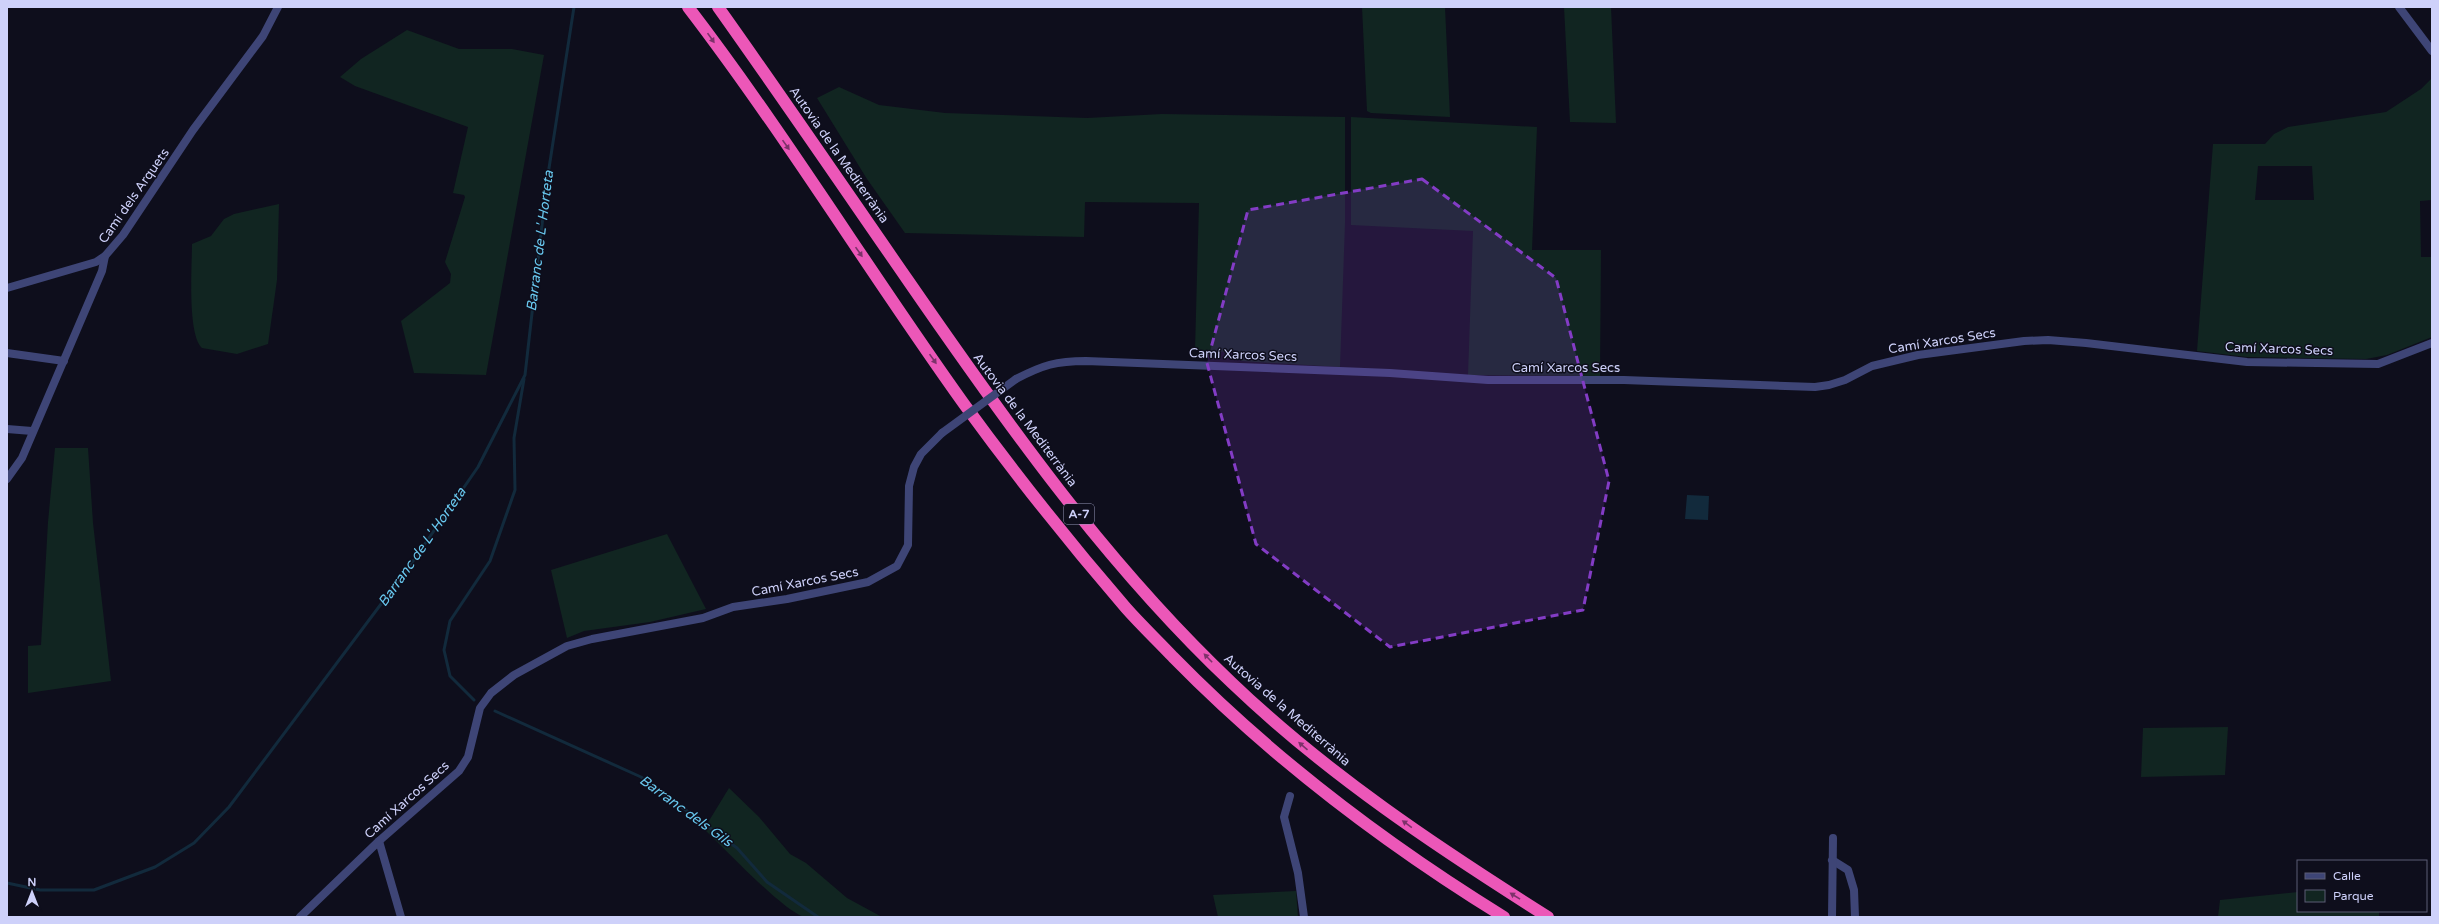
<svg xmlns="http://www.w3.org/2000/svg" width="2439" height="924" font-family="'Varela Round',sans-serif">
	<rect width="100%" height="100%" fill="#0e0e1c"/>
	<g fill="#112521" fill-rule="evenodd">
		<polygon points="1362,7 1445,7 1450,117 1371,113 1367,111"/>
		<polygon points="1564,7 1611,7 1616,123 1570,122"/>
		<polygon points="407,30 459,49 512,49 544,55 486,375 414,373 401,321 450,283 451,274 445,262 465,197 464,195 453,193 468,127 355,86 340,77 361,59"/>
		<path d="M2432,78v122l-12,1 1,56h11v80l-45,18 -21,4 -119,-2 -50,-6 16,-207h52l9,-10 14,-7 98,-15 35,-23zM2258,166h54l2,34h-59z"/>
		<polygon points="839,87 879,105 945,113 1087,118 1162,114 1345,117 1345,223 1340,367 1241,361 1240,353 1195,350 1199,203 1085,202 1084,237 905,233 867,179 817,98"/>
		<polygon points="1351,117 1537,127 1532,250 1601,250 1600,376 1468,375 1473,231 1351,225"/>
		<path d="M279,204l-2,76 -9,64 -31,10 -35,-6c-15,-14 -10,-83 -10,-104l19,-8 13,-17 10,-5z"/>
		<polygon points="55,448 88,448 93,523 111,681 28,693 28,646 41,645 48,522"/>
		<polygon points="667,534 706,609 650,622 584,631 567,638 551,570"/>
		<polygon points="2228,727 2225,775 2141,777 2143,728"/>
		<path d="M729,788l30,29 31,37 16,9 41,35 35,19c-25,0 -53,4 -77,0 -19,-3 -84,-72 -101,-88z"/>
		<polygon points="1296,891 1298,917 1218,917 1213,895"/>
		<polygon points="2298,892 2298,911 2379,911 2379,917 2218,917 2220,900"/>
	</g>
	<polygon fill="#122a3c" points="1687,495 1709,496 1708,520 1685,519"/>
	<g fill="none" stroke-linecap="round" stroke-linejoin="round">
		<g stroke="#122a3c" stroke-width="3">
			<polyline points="474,700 450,676 444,650 450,621 490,561 515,490 514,438 524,379"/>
			<polyline points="495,711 641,777 737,848 767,882 818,917"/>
			<polyline points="7,883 40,890 94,890 155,867 194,843 229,807 411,564 478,467 525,375 547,181 574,7"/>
		</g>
		<g stroke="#3e4576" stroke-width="8">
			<polyline points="2399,7 2432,51"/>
			<polyline points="7,288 96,262 105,256"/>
			<polyline points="7,353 64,361"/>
			<path d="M1016,379c27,-14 40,-18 70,-18l304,12 98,7h136l191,7 14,-2 16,-5 27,-14 46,-11 106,-14 24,-1 38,3 161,19 131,2 54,-21"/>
			<polyline points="7,429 32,431"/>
			<polyline points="7,479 22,458 102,271 105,256 123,235 193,130 263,36 278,7"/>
			<polyline points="1290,796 1284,817 1298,873 1304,917"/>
			<polyline points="379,841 401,917"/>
			<polyline points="1832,860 1848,870 1854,890 1855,917"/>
			<polyline points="300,917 379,841 459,771 468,757 480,708 491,693 514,675 567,646 592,639 703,618 733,607 787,599 868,582 897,566 908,545 909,486 914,467 921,454 942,433"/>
			<polyline points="1832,917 1833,838"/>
		</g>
		<g stroke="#ec57b8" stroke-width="12">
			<path d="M688,7c98,128 182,266 276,397 51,70 105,138 162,204 15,17 32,33 47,49 99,101 211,186 331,260"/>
			<path d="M718,7c64,90 126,181 189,272 98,142 199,285 325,404 95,91 205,164 316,234"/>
		</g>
		<polyline stroke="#3e4576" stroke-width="8" points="942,433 1016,379"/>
	</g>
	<defs><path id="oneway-solid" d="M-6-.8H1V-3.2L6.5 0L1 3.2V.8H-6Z"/></defs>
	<g fill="#7d326a">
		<use href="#oneway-solid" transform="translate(711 38) rotate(55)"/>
		<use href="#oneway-solid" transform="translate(786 145) rotate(55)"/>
		<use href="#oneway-solid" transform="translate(859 252) rotate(55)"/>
		<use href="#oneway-solid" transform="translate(933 359) rotate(55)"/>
		<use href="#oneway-solid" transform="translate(1208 658) rotate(-134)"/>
		<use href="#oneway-solid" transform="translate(1303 746) rotate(-139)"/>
		<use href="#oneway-solid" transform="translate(1407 824) rotate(-144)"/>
		<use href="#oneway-solid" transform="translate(1515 896) rotate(-148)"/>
	</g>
	<path fill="#833cc5" fill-opacity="0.2" stroke="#833cc5" stroke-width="3" stroke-dasharray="8 5" stroke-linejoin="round" d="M1422,179l134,99 53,203 -26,129 -193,37 -134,-103 -49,-181 41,-153z"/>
	<g text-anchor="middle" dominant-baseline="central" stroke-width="3" stroke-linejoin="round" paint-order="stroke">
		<rect fill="#0e0e1c" stroke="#9496b7" stroke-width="1" x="1064" y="504" width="30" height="20" rx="3"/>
		<g font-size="12" font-weight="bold" fill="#ced1fa">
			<text x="1079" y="514">A-7</text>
		</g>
		<g font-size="13" fill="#ced1fa" stroke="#0e0e1c">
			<text transform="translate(839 155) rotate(55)">Autovia de la Mediterrània</text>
			<text transform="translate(134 196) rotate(-55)">Camí dels Arquets</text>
			<text transform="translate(1942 341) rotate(-9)">Camí Xarcos Secs</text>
			<text transform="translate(2279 349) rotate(2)">Camí Xarcos Secs</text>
			<text transform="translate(1243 355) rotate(2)">Camí Xarcos Secs</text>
			<text x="1566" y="368">Camí Xarcos Secs</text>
			<text transform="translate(1025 420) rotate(53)">Autovia de la Mediterrània</text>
			<text transform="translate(805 582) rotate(-11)">Camí Xarcos Secs</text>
			<text transform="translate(1287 710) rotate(41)">Autovia de la Mediterrània</text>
			<text transform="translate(407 800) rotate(-42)">Camí Xarcos Secs</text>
		</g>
		<g font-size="14" font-style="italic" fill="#68c7ee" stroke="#0e0e1c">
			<text transform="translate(540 241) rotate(-83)">Barranc de L' Horteta</text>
			<text transform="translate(422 547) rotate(-55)">Barranc de L' Horteta</text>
			<text transform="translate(686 811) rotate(36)">Barranc dels Gils</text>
		</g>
	</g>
	<rect width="2439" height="924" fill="none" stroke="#ced1fa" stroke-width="16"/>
	<rect x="2297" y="860" width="130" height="52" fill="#0e0e1c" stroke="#5b5c75"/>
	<rect x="2305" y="873" width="20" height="6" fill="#3e4576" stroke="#5b5c75"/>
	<text x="2333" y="880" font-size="12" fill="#ced1fa">Calle</text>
	<rect x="2305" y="890" width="20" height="12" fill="#112521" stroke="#5b5c75"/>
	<text x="2333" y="900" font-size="12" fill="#ced1fa">Parque</text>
	<g transform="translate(32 892)" stroke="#0e0e1c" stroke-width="3" paint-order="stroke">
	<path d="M0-3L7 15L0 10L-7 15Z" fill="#ced1fa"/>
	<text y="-6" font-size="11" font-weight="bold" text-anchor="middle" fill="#ced1fa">N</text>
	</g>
</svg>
